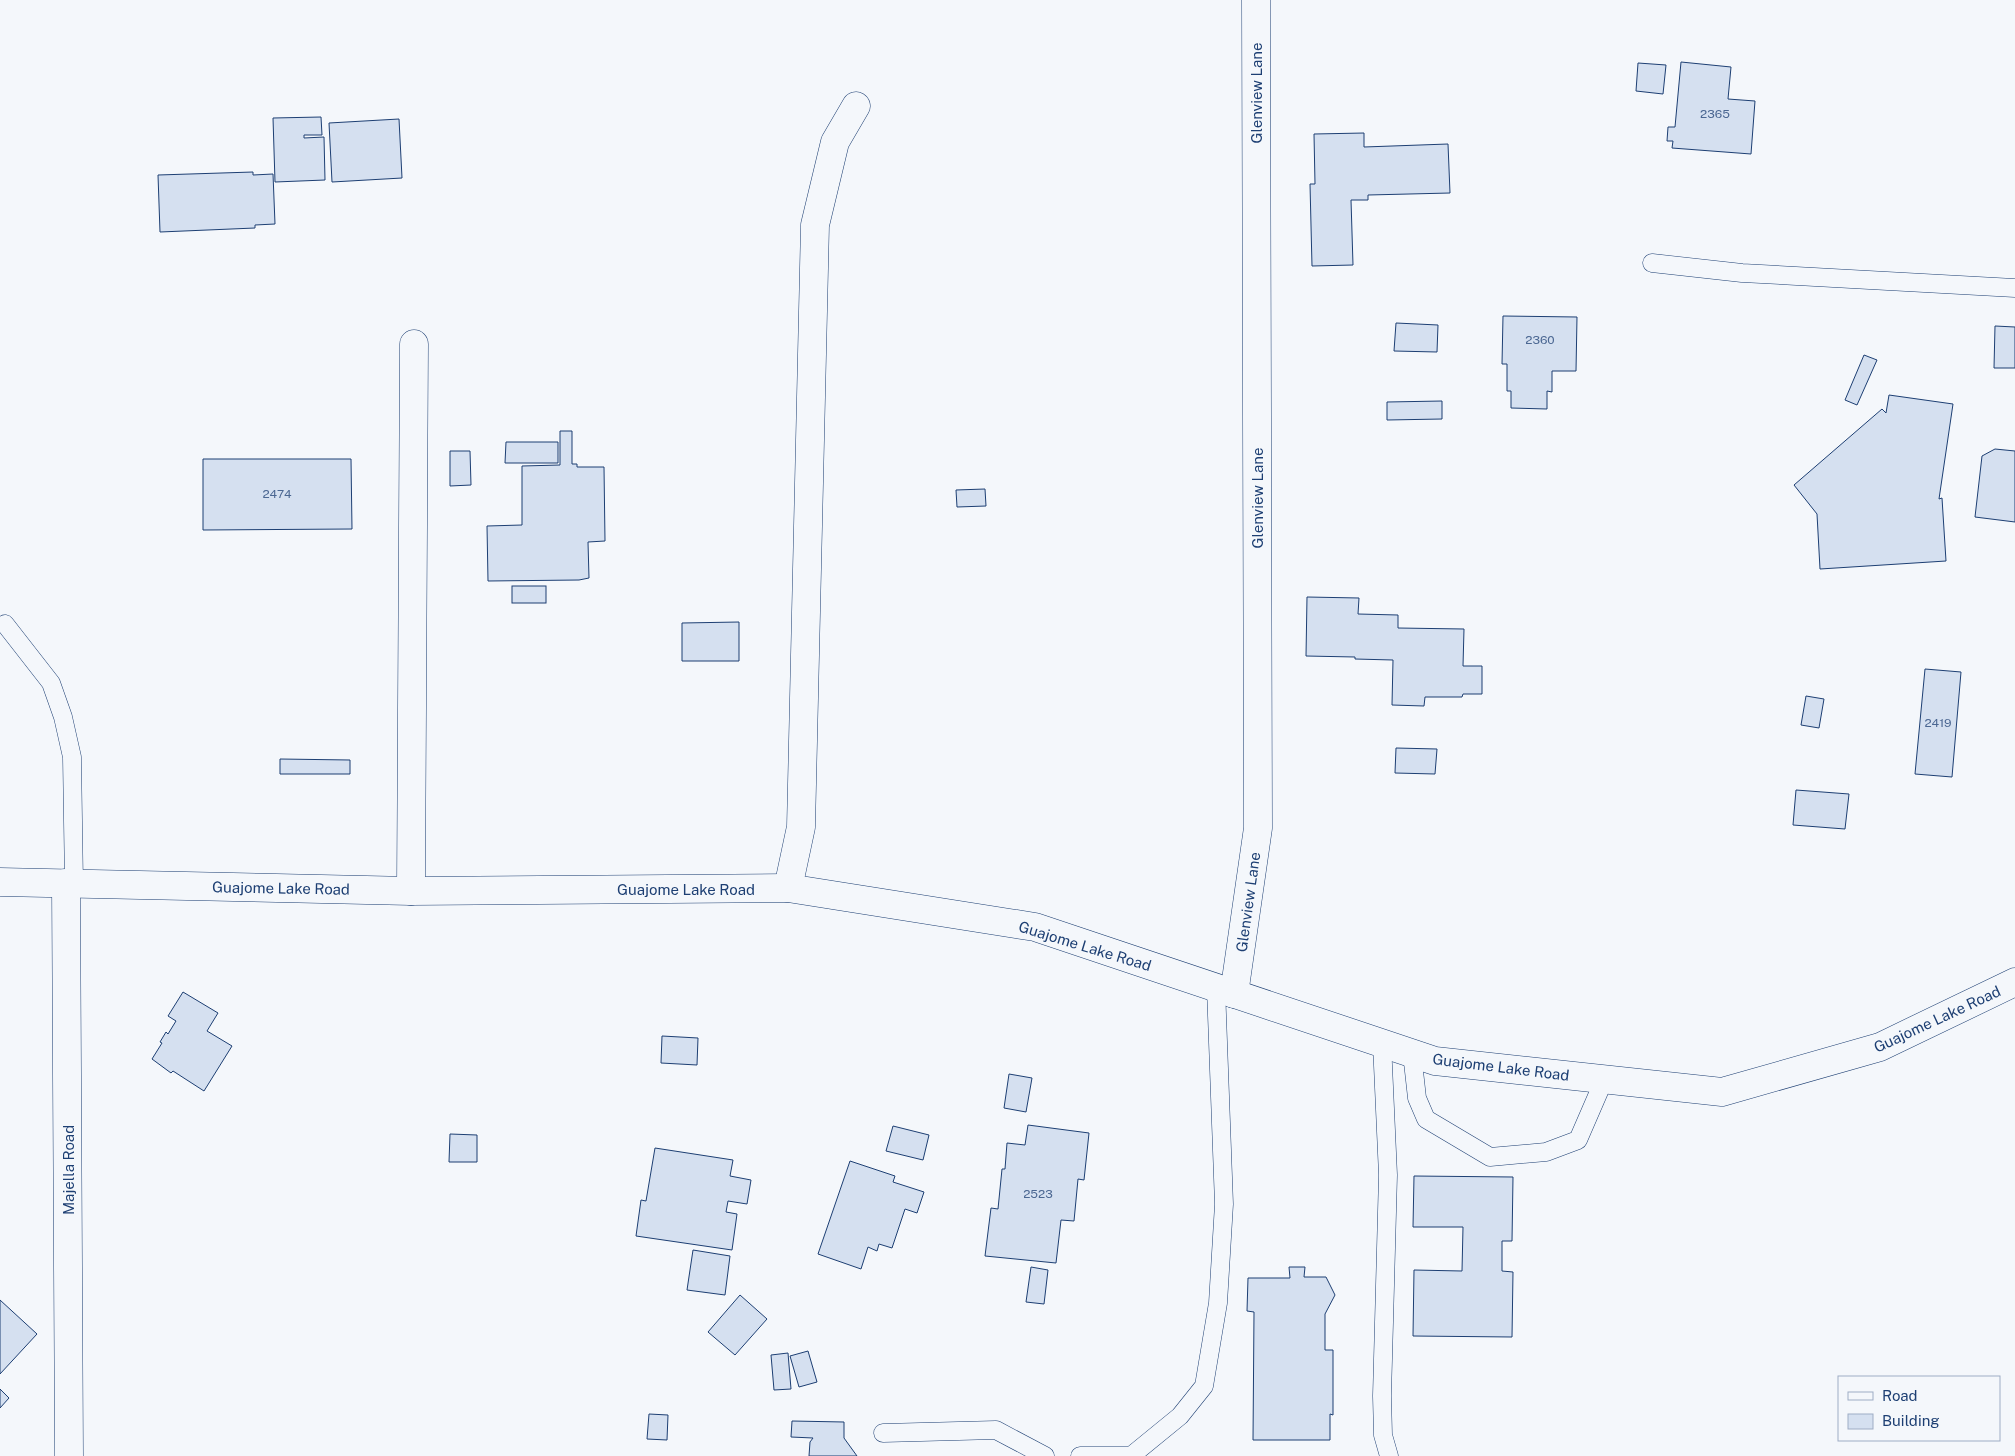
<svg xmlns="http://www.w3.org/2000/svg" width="2015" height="1456" font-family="'Public Sans',sans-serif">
	<rect width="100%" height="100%" fill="#f4f7fb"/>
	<g fill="#d5e0f0" stroke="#1d3f73">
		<polygon points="1681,62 1731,67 1728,99 1755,101 1751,154 1672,148 1673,141 1667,141 1668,127 1675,127"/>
		<polygon points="1638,63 1666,65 1663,94 1636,91"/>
		<polygon points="321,117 322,135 304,135 304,138 324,137 325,180 275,182 273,118"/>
		<polygon points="399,119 402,178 332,182 329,123"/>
		<polygon points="1364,133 1364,147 1448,144 1450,193 1368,195 1368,200 1351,200 1353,265 1312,266 1310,184 1315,184 1314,134"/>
		<polygon points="253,172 253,175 273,174 275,224 255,225 255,228 160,232 158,175"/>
		<polygon points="1503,316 1577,317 1576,371 1552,371 1552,392 1547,391 1547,409 1511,408 1511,391 1507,391 1507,364 1502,364"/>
		<polygon points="1396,323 1438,325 1437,352 1394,351"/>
		<polygon points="1995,326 2015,327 2015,368 1994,368"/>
		<polygon points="1864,355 1877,360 1857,405 1845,400"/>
		<polygon points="1889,395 1953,404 1939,499 1942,498 1946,561 1820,569 1817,514 1794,485 1882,409 1886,413"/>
		<polygon points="1442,401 1442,419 1387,420 1387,402"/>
		<polygon points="560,431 572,431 572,464 577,464 577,467 604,467 605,541 588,542 589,578 579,580 488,581 487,526 522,525 522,466 560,465"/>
		<polygon points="506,442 558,442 558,463 505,463"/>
		<polygon points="1995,449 2015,451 2015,522 1975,517 1982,456"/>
		<polygon points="450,451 470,451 471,485 450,486"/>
		<polygon points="203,459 351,459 352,529 203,530"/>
		<polygon points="985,489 986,506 957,507 956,490"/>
		<rect x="512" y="586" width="34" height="17"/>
		<polygon points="1307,597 1359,598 1358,614 1398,615 1398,628 1464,629 1463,666 1482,666 1482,694 1463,694 1462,697 1425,697 1424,706 1392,705 1393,660 1355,659 1355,657 1306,656"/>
		<polygon points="739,622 739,661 682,661 682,623"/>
		<polygon points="1925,669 1961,672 1952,777 1915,774"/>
		<polygon points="1806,696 1824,699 1819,728 1801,725"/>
		<polygon points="1396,748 1437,749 1435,774 1395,773"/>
		<polygon points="280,759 350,760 350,774 280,774"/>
		<polygon points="1796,790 1849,794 1845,829 1793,825"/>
		<polygon points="183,992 218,1013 207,1031 232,1046 204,1091 173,1071 171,1073 152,1059 162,1043 160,1042 166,1032 168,1034 176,1021 168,1016"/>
		<polygon points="662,1036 698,1038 697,1065 661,1063"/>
		<polygon points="1009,1074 1032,1078 1026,1112 1004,1108"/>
		<polygon points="1028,1125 1089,1133 1084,1180 1078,1179 1074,1221 1061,1220 1056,1263 985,1256 991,1208 998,1209 1002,1169 1005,1169 1007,1143 1025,1145"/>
		<polygon points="893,1126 929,1135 923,1160 886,1151"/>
		<polygon points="450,1134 477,1135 477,1162 449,1162"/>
		<polygon points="655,1148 733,1160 730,1176 751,1180 747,1204 728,1201 726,1212 737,1214 732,1250 636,1236 641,1200 646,1201"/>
		<polygon points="850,1161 895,1176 893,1182 924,1192 917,1213 905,1209 892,1248 879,1244 877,1251 868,1247 861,1269 818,1254"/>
		<polygon points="1414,1176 1513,1177 1512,1241 1502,1241 1502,1271 1513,1272 1512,1337 1413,1336 1414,1270 1462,1271 1463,1227 1413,1227"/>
		<polygon points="693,1250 730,1256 725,1295 687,1290"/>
		<polygon points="1031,1267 1048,1270 1044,1304 1026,1302"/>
		<polygon points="1289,1267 1305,1267 1304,1277 1326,1277 1335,1295 1325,1314 1325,1350 1333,1350 1333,1415 1330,1414 1330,1440 1253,1440 1254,1312 1247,1311 1248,1278 1290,1278"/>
		<polygon points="740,1295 767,1319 735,1355 708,1332"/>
		<polygon points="0,1300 37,1334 0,1374"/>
		<polygon points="808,1351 817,1382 799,1387 790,1356"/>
		<polygon points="788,1353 791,1389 774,1390 771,1355"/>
		<polygon points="0,1389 9,1398 0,1408"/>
		<polygon points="649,1414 668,1415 667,1440 647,1439"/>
		<polygon points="792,1421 844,1422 844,1438 857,1456 809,1456 810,1442 813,1438 791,1437"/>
	</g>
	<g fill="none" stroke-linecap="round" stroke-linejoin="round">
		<defs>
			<g id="service">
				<polyline points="1652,263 1742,273 2015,288"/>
				<polyline points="5,624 51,683 63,717 72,757 74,884"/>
				<polyline points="1382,1043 1388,1175 1382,1396 1383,1435 1389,1456"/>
				<polyline points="1412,1053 1417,1098 1426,1119 1490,1157 1546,1152 1578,1140 1604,1080"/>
				<polyline points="883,1433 996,1430 1045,1456"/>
				<polyline points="1080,1456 1131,1456 1180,1416 1204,1386 1218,1303 1224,1204 1216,988"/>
			</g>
			<g id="minor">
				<polyline points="66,883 69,1456"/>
				<polyline points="788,888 801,827 815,225 835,142 856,106"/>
				<polyline points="411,891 414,344"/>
				<polyline points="1234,994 1258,828 1256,0"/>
			</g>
			<polyline id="tertiary" points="0,882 411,891 788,888 1035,927 1435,1061 1722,1092 1880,1047 2015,982"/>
		</defs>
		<use href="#service" stroke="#1d3f73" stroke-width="19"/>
		<use href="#minor" stroke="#1d3f73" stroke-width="29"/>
		<use href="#tertiary" stroke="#1d3f73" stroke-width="29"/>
		<use href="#service" stroke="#f4f7fb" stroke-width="18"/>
		<use href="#minor" stroke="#f4f7fb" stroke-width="28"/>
		<use href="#tertiary" stroke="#f4f7fb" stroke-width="28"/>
	</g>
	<g text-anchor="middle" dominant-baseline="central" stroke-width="4" stroke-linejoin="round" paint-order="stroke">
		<g font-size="12" fill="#4b6792">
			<text x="1715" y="114">2365</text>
			<text x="1540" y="340">2360</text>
			<text x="277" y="494">2474</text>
			<text x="1938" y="723">2419</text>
			<text x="1038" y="1194">2523</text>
		</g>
		<g font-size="15" fill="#1d3f73" stroke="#f4f7fb">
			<text transform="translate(1256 93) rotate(-90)">Glenview Lane</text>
			<text transform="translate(1257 498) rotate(-90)">Glenview Lane</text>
			<text transform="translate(281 888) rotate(1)">Guajome Lake Road</text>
			<text x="686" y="889">Guajome Lake Road</text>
			<text transform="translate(1248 902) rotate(-82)">Glenview Lane</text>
			<text transform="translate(1085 946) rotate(17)">Guajome Lake Road</text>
			<text transform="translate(1937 1019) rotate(-25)">Guajome Lake Road</text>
			<text transform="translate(1501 1067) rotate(7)">Guajome Lake Road</text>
			<text transform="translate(68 1170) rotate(-90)">Majella Road</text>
		</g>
	</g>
	<rect x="1838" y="1376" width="162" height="65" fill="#f4f7fb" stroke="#9eadc5"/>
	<rect x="1848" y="1392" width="25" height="8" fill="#f4f7fb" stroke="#9eadc5"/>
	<text x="1882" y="1401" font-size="15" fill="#1d3f73">Road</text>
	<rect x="1848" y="1414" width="25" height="15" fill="#d5e0f0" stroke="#9eadc5"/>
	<text x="1882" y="1426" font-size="15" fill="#1d3f73">Building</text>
</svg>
